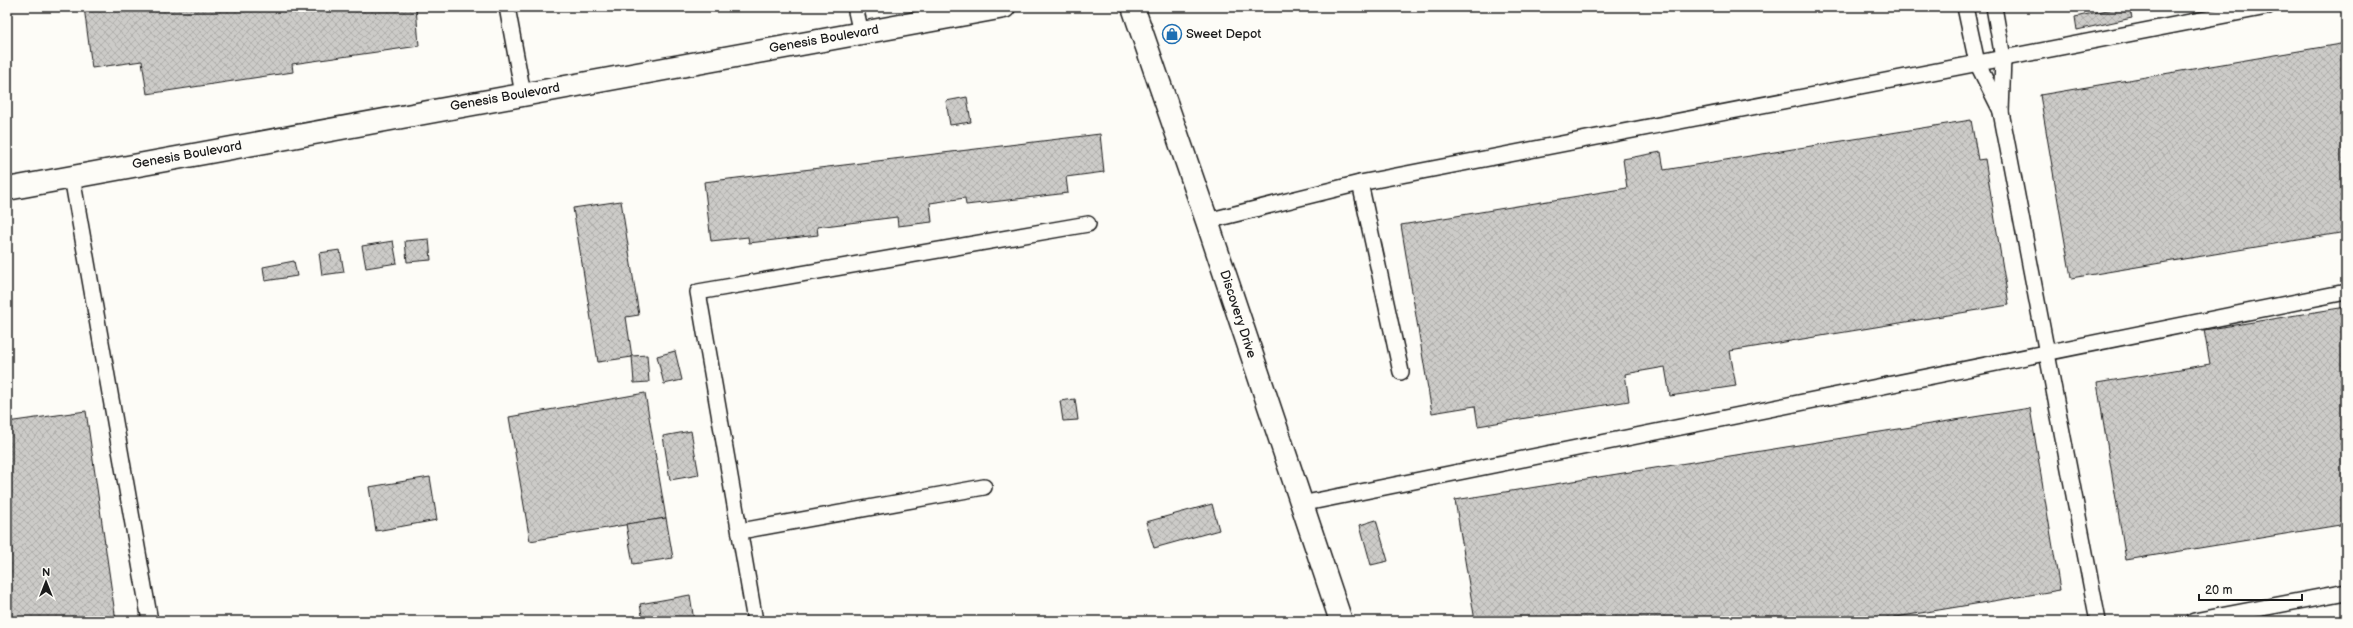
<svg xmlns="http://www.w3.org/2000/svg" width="2353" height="628" font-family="'Balsamiq Sans',sans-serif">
	<defs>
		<pattern id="building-cross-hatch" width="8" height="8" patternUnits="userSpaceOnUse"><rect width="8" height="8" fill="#cccbc8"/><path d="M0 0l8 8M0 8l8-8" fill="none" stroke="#afaeab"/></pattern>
	</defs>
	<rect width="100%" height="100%" fill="#fdfcf7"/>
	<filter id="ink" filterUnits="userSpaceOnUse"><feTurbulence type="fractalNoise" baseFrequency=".025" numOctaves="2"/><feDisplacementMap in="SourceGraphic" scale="8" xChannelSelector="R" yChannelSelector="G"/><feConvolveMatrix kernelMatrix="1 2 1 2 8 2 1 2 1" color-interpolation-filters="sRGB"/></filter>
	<g filter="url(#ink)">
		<g fill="url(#building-cross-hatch)" stroke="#1c1c1c">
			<polygon points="84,7 416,7 419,46 292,64 293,72 147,94 142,61 92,68"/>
			<polygon points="2121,7 2129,7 2132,18 2077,30 2075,17"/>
			<polygon points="2346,43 2346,232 2071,278 2040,95"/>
			<polygon points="967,97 971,122 950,125 946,101"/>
			<polygon points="1971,120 1978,160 1985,159 2009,305 1730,351 1736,386 1670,396 1665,367 1625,374 1629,401 1478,426 1475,406 1432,413 1401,225 1627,188 1623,159 1661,152 1664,170"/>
			<polygon points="1100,134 1104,172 1066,177 1068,193 966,205 965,198 930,203 932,222 898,226 897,217 817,227 818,235 749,243 748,237 711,241 704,182"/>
			<polygon points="621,201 639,315 626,317 632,357 598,362 573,208"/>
			<polygon points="429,239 431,260 407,262 405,241"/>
			<polygon points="393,241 397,263 366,268 362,246"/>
			<polygon points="340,250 344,272 322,275 319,253"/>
			<polygon points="294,261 297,276 265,281 263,267"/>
			<polygon points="2346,307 2346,524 2126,560 2097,383 2210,364 2204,330"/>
			<polygon points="675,351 682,380 664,384 657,356"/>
			<polygon points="647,355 649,382 634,383 632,356"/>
			<polygon points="645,393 666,518 530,541 509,417"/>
			<polygon points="1075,399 1078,420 1063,421 1060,401"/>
			<polygon points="2030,408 2060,590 1872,621 1475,621 1455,500"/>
			<polygon points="86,411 116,621 7,621 7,422"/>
			<polygon points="691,431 699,475 670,480 663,436"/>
			<polygon points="430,477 437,520 376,531 369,487"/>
			<polygon points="1212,504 1219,530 1154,548 1146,522"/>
			<polygon points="666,518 673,558 633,564 626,524"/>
			<polygon points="1376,520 1388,561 1371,565 1360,525"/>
			<polygon points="690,595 694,621 643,621 640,604"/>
		</g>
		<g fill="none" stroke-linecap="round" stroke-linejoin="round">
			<defs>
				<g id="service">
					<polyline points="507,7 523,94"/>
					<polyline points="855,7 861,33"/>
					<polyline points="1965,7 1977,63 2001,111"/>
					<polyline points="1994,7 2003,58 2001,112 2098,621"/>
					<polyline points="72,177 150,621"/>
					<polyline points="1360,183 1401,372"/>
					<polyline points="1207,221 1360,183 2267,7"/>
					<polyline points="1301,504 2346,292"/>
					<polyline points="741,531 984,487"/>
					<polyline points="755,621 698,292 1088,224"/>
					<polyline points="2194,621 2346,592"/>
				</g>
				<g id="minor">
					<polyline points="1133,7 1207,221 1341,621"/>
					<polyline points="7,189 1004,7"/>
				</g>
			</defs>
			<use href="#service" stroke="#1c1c1c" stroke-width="18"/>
			<use href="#minor" stroke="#1c1c1c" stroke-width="25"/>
			<use href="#service" stroke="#fdfcf7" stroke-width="15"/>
			<use href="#minor" stroke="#fdfcf7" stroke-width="22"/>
		</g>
	</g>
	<defs>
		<symbol id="shop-ring" viewBox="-11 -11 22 22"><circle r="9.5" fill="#fdfcf7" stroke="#1f6fb2" stroke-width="1.5"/><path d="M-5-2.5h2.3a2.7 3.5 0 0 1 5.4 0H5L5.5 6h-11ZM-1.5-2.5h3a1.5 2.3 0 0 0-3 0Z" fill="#1f6fb2"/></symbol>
	</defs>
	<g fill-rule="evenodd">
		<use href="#shop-ring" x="1161" y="23" width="22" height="22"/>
	</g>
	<g text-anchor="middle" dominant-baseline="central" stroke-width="3.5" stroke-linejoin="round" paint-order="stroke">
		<g font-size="13" fill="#1c1c1c" stroke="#fdfcf7" text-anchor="start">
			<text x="1186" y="34">Sweet Depot</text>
		</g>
		<g font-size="13" fill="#1c1c1c" stroke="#fdfcf7">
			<text transform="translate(824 39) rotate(-10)">Genesis Boulevard</text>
			<text transform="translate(505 97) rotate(-10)">Genesis Boulevard</text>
			<text transform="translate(187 155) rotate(-10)">Genesis Boulevard</text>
			<text transform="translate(1238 314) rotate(72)">Discovery Drive</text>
		</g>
	</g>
	<rect width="2353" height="628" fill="none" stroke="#fdfcf7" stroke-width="24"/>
	<rect x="12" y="12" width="2329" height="604" fill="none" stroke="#1c1c1c" stroke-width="1.5" filter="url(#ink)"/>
	<g transform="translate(46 582)" stroke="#fdfcf7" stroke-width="3" paint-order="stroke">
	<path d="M0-3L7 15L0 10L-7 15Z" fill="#1c1c1c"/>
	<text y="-6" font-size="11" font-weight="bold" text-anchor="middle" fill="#1c1c1c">N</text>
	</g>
	<path d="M2199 594v6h103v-6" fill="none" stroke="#1c1c1c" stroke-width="2"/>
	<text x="2205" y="594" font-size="12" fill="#1c1c1c" stroke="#fdfcf7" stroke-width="3" paint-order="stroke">20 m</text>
</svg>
